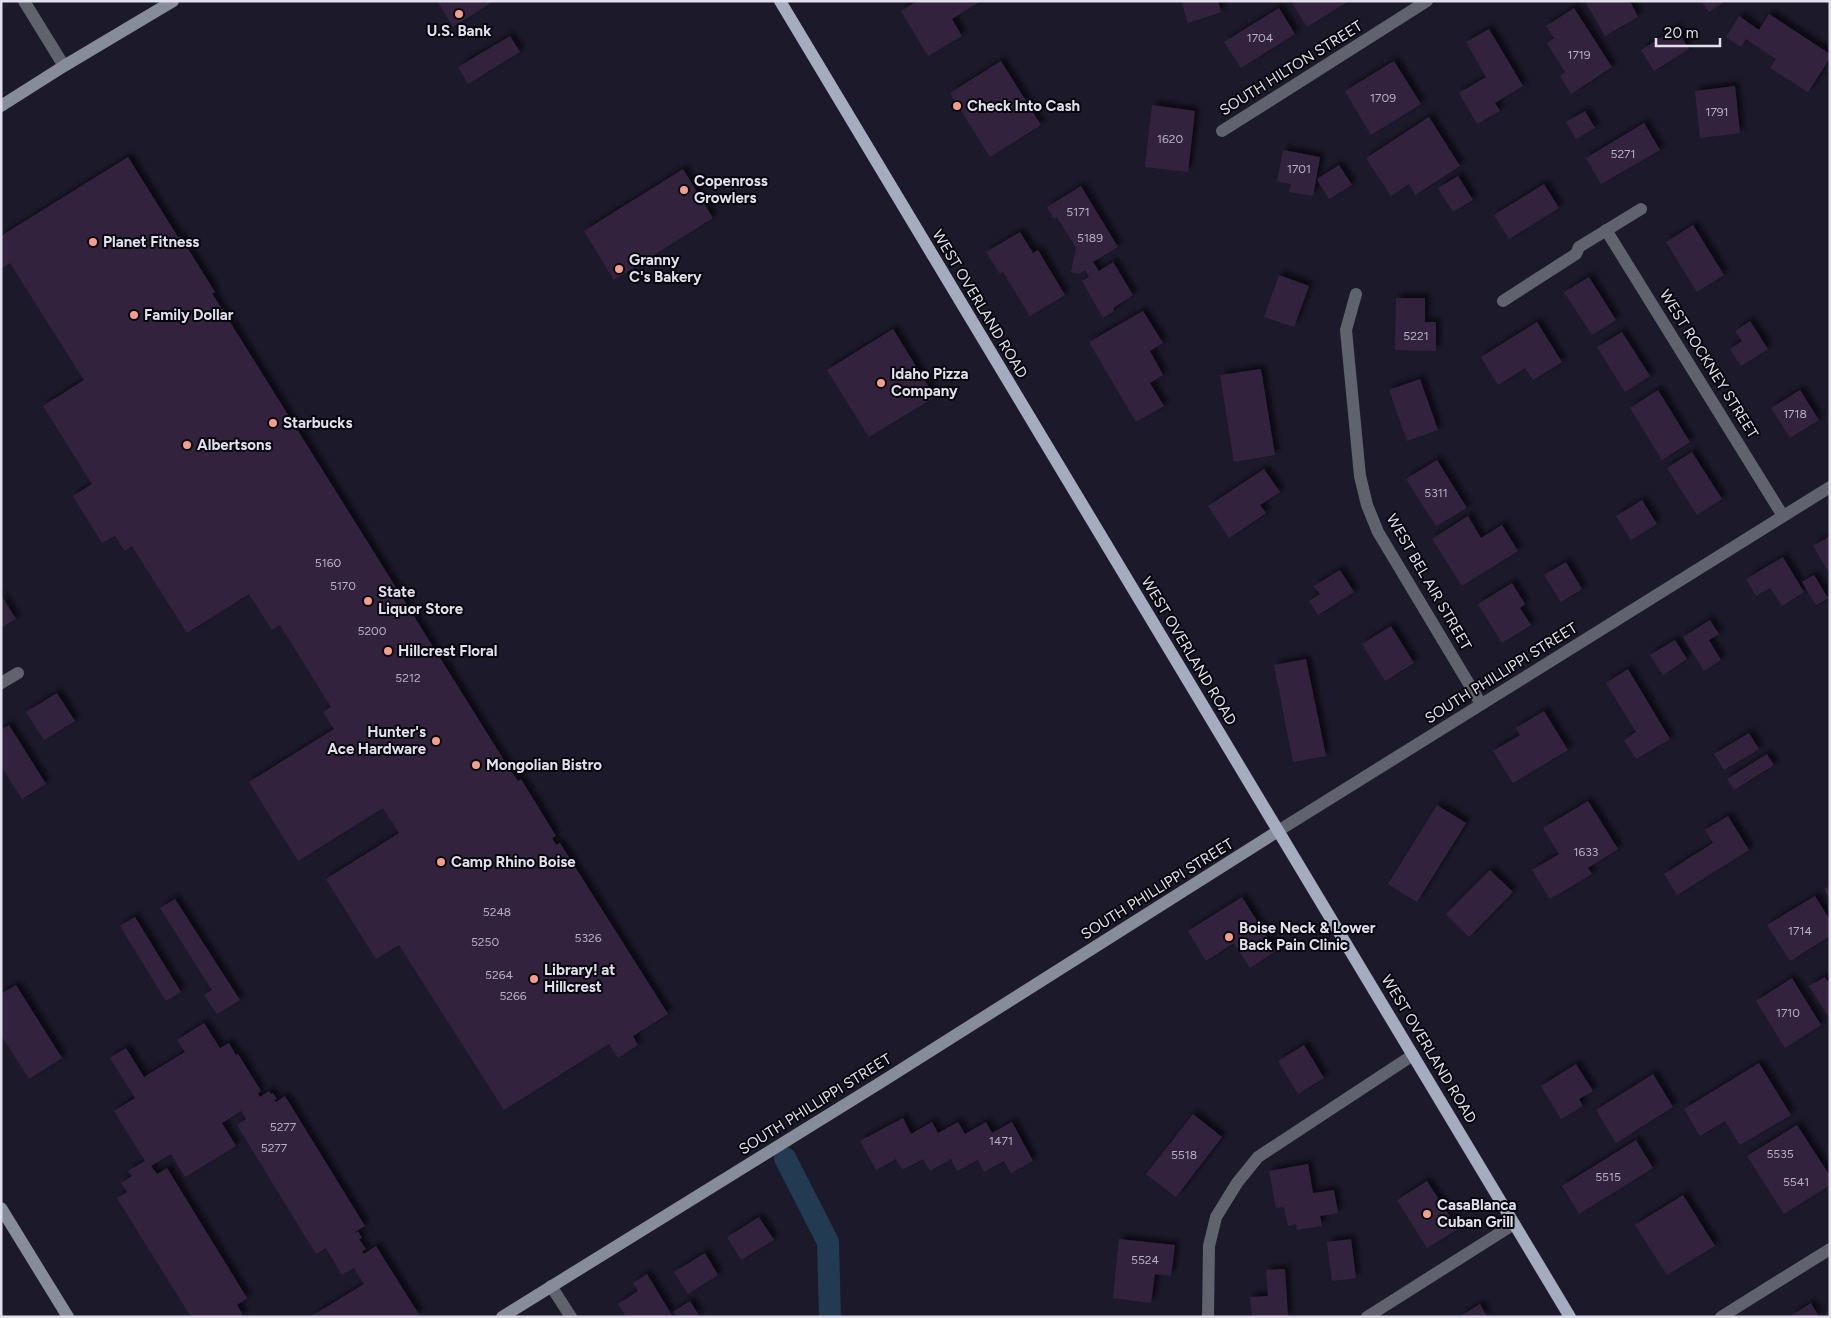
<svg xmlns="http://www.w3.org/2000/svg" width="1831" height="1318" font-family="Figtree,sans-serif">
	<defs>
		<filter id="shadow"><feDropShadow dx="4.5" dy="-4.5" stdDeviation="2.5" flood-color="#0009"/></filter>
	</defs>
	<rect width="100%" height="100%" fill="#1c192b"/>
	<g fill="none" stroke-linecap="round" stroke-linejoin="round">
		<polyline stroke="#223b53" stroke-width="22" points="785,1158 828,1242 830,1317"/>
	</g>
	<g fill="#33233e" filter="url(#shadow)">
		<polygon points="437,1 494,1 453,27"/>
		<polygon points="917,1 981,1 952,19 962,36 928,56 901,11"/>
		<polygon points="1181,1 1218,1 1221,12 1188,23"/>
		<polygon points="1291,1 1349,1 1307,27"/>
		<polygon points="1585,1 1630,1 1638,17 1605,36"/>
		<polygon points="1701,1 1722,1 1723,3 1709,12"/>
		<polygon points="1279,8 1295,34 1241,68 1224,42"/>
		<polygon points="1574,8 1612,67 1571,94 1560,76 1565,72 1547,43 1554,38 1546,26"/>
		<polygon points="1769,14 1830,54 1830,58 1808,92 1770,68 1776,59 1746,39 1741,47 1726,37 1739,16 1759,30"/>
		<polygon points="1676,28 1689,49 1654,71 1641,50"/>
		<polygon points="1489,29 1523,86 1495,103 1500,111 1477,124 1459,93 1486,77 1466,42"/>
		<polygon points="510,36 520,52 468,84 458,67"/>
		<polygon points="1001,61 1041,125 990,157 950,93"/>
		<polygon points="1394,61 1421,104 1371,135 1345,91"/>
		<polygon points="1735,86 1740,133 1700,138 1695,91"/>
		<polygon points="1152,105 1195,111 1188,172 1145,167"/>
		<polygon points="1585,111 1595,128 1576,139 1566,122"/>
		<polygon points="1429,117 1460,166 1415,195 1409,184 1391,196 1366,158"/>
		<polygon points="1644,123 1660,150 1601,184 1586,158"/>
		<polygon points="1283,150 1320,157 1313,196 1289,192 1291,184 1277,181"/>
		<polygon points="128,157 178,237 180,236 215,292 212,294 215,298 507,765 518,781 521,779 556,836 552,838 556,845 560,843 668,1014 633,1036 638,1045 618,1058 609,1044 504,1110 399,945 376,959 326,879 399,833 383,808 298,861 249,782 334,729 323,712 331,707 280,625 272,630 249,594 187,633 132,546 125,551 115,536 102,543 73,496 92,484 43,406 84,380 10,263 1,269 1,236"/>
		<polygon points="1339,165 1352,185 1329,199 1317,179"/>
		<polygon points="683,169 713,218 614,280 584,231"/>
		<polygon points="1458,176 1473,200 1453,212 1438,188"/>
		<polygon points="1544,184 1559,208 1509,239 1494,215"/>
		<polygon points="1081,186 1118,247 1093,262 1099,271 1113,262 1133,295 1113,308 1114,311 1103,318 1082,281 1089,277 1085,270 1079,274 1071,272 1076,248 1057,217 1054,219 1047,207"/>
		<polygon points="1693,225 1724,275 1697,292 1666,242"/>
		<polygon points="1020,232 1033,253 1038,250 1065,295 1030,316 1003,272 1000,274 986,252"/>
		<polygon points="1279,275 1309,286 1294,327 1264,317"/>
		<polygon points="1589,277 1616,320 1592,335 1564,292"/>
		<polygon points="1396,298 1425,298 1425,322 1436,322 1436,351 1395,350"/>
		<polygon points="1143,311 1163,343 1150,351 1163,375 1150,383 1164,406 1136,422 1089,342"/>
		<polygon points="1750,321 1768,349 1741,366 1730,349 1742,341 1735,331"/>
		<polygon points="1537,322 1562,362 1533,380 1525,368 1498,385 1481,357"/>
		<polygon points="893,329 935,397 869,437 827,370"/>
		<polygon points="1622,332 1650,376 1625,392 1597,347"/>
		<polygon points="1261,369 1275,455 1234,462 1220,375"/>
		<polygon points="1420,379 1438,430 1407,441 1389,390"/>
		<polygon points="1658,390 1690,442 1662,460 1630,408"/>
		<polygon points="1800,390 1819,420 1790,438 1771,408"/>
		<polygon points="1692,452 1722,499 1697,515 1667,468"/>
		<polygon points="1437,460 1467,508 1436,526 1406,479"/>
		<polygon points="1264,469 1280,492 1260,505 1266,513 1229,538 1208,506"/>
		<polygon points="1642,500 1657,524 1631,540 1616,516"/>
		<polygon points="1468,516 1481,538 1502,525 1518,551 1462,586 1432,539"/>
		<polygon points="1830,536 1830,574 1813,546"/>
		<polygon points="1783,557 1804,592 1782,606 1770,588 1756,596 1746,579"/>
		<polygon points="1566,562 1582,589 1561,602 1544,575"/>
		<polygon points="1340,570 1354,592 1318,615 1309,601 1320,594 1314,586"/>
		<polygon points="1814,575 1828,598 1816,605 1802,582"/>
		<polygon points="1512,583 1525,604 1520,608 1531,625 1502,643 1478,604"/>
		<polygon points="1,595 16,619 1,628"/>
		<polygon points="1710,620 1719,634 1709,640 1721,660 1704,671 1683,637"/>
		<polygon points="1391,626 1414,663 1385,681 1362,644"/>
		<polygon points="1675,640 1687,659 1663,675 1650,655"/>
		<polygon points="1306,659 1326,756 1293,762 1274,665"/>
		<polygon points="1628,669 1670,739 1636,759 1624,740 1636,732 1606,683"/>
		<polygon points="57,693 75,721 44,740 26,712"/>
		<polygon points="1544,711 1568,750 1513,783 1493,751 1520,735 1516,728"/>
		<polygon points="9,725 46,784 22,799 1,766 1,730"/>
		<polygon points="1749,733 1759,749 1724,770 1714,754"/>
		<polygon points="1767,754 1774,765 1734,790 1727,779"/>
		<polygon points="1588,801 1618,849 1588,868 1592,874 1550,899 1532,870 1559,854 1543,828"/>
		<polygon points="1437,805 1466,823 1417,902 1388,884"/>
		<polygon points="1728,816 1749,850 1677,895 1664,874 1713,843 1705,830"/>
		<polygon points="1490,870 1513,892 1469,937 1446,914"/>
		<polygon points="1830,886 1830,899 1824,889"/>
		<polygon points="1815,896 1830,920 1830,936 1790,961 1767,925"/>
		<polygon points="1242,897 1276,951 1250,968 1234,943 1206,961 1188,931"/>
		<polygon points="175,899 240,1000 217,1014 204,995 212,990 160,908"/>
		<polygon points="135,917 181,992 166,1001 120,926"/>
		<polygon points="1825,977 1830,985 1830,1019 1809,986"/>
		<polygon points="1792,978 1821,1025 1785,1048 1756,1001"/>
		<polygon points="16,985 62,1058 29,1079 1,1035 1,994"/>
		<polygon points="204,1023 220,1048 229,1043 236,1055 238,1054 261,1091 258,1093 260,1097 269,1091 271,1094 273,1093 277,1099 274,1100 276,1102 285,1096 365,1226 355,1232 356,1233 358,1231 362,1238 359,1239 366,1249 362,1251 364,1254 376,1246 420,1316 310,1317 364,1284 354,1268 342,1275 326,1248 316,1254 237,1125 246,1119 241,1111 222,1123 236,1146 185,1177 171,1154 151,1166 157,1174 167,1168 247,1298 237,1305 244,1317 191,1317 117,1198 127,1192 121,1183 132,1176 128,1171 145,1161 114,1111 135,1098 110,1058 126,1048 144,1077 185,1052 177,1040"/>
		<polygon points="1304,1045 1324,1078 1298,1094 1278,1061"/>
		<polygon points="1759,1063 1791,1115 1740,1145 1725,1121 1700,1136 1684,1109"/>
		<polygon points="1576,1064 1593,1091 1579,1099 1583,1106 1561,1119 1541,1086"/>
		<polygon points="1653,1074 1673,1107 1616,1143 1596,1110"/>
		<polygon points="1193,1114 1222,1137 1176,1197 1146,1174"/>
		<polygon points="903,1118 911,1134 932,1122 938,1133 958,1122 965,1134 986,1122 992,1133 1012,1122 1033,1161 1011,1173 1004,1161 984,1172 978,1160 957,1171 951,1159 930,1171 923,1159 902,1170 896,1159 876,1170 860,1141"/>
		<polygon points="1797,1125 1830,1176 1830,1185 1784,1214 1747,1156"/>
		<polygon points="1636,1140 1653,1168 1579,1214 1562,1186"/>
		<polygon points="1308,1164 1313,1193 1334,1190 1338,1213 1320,1216 1322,1226 1297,1230 1296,1224 1288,1226 1284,1207 1276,1208 1269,1171"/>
		<polygon points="1427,1181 1458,1229 1427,1248 1397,1200"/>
		<polygon points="1683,1195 1715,1246 1667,1275 1635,1225"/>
		<polygon points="759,1217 774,1240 741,1260 727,1237"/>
		<polygon points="1119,1239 1175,1245 1171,1276 1155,1274 1151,1303 1113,1298"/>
		<polygon points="1351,1239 1356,1278 1332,1281 1327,1242"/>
		<polygon points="705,1253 718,1275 688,1294 674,1272"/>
		<polygon points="1285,1269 1288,1317 1252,1317 1250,1297 1268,1296 1266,1270"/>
		<polygon points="647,1274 673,1317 626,1317 618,1304 638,1291 633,1283"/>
		<polygon points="690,1301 700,1317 677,1317 673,1312"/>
		<polygon points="1811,1303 1819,1317 1789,1317"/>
		<polygon points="1480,1304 1487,1317 1459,1317"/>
	</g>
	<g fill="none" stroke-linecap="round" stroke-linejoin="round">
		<g stroke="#60636d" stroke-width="12">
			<polyline points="24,1 64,66"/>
			<polyline points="1222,131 1427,1"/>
			<polyline points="1606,230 1783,516"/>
			<polyline points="1356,294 1346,330 1360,476 1367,505 1378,532 1481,704"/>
			<polyline points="1503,301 1576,254 1579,247 1641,209"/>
			<polyline points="1,683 18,673"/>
			<polyline points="1278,831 1830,487"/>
			<polyline points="551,1286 571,1317"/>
			<polyline points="1208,1317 1209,1246 1216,1217 1237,1183 1258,1157 1413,1055"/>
			<polyline points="1367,1317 1514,1224"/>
			<polyline points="1721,1317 1830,1249"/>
		</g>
		<g stroke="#878c9b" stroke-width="12">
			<polyline points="1,106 64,66 173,1"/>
			<polyline points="1,1208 68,1317"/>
			<polyline points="502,1317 883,1081 1278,831"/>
		</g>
		<polyline stroke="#a5acc0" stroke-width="12" points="780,1 1570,1317"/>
	</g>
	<g fill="#f49d8c" stroke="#07060d" stroke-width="2">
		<circle cx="459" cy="14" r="5"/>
		<circle cx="957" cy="106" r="5"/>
		<circle cx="684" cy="190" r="5"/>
		<circle cx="93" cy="242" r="5"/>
		<circle cx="619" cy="269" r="5"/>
		<circle cx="134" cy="315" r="5"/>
		<circle cx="881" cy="383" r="5"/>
		<circle cx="273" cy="423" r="5"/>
		<circle cx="187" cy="445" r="5"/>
		<circle cx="368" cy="601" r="5"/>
		<circle cx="388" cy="651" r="5"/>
		<circle cx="436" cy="741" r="5"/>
		<circle cx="476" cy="765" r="5"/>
		<circle cx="441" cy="862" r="5"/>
		<circle cx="1229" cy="937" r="5"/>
		<circle cx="534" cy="979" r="5"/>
		<circle cx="1427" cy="1214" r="5"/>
	</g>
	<g text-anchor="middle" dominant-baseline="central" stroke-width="4" stroke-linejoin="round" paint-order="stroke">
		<g font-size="12" fill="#b6b1c0">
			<text x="1260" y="38">1704</text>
			<text x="1579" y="55">1719</text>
			<text x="1383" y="98">1709</text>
			<text x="1717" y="112">1791</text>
			<text x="1170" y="139">1620</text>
			<text x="1623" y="154">5271</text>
			<text x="1299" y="169">1701</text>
			<text x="1078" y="212">5171</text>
			<text x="1090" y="238">5189</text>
			<text x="1416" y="336">5221</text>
			<text x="1795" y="414">1718</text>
			<text x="1436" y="493">5311</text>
			<text x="328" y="563">5160</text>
			<text x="343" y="586">5170</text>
			<text x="372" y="631">5200</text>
			<text x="408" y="678">5212</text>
			<text x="1586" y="852">1633</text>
			<text x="497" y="912">5248</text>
			<text x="1800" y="931">1714</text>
			<text x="588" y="938">5326</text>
			<text x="485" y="942">5250</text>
			<text x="499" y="975">5264</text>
			<text x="513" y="996">5266</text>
			<text x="1788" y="1013">1710</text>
			<text x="283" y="1127">5277</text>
			<text x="1001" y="1141">1471</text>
			<text x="274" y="1148">5277</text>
			<text x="1780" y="1154">5535</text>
			<text x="1184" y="1155">5518</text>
			<text x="1608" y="1177">5515</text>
			<text x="1796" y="1182">5541</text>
			<text x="1145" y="1260">5524</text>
		</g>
		<g font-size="15" font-weight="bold" fill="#e1e0ec" stroke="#07060d" text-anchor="start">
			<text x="459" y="31" text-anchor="middle">U.S. Bank</text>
			<text x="967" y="106">Check Into Cash</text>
			<text x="694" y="181">Copenross<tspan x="694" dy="17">Growlers</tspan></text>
			<text x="103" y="242">Planet Fitness</text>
			<text x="629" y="260">Granny<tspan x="629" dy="17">C's Bakery</tspan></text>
			<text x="144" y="315">Family Dollar</text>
			<text x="891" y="374">Idaho Pizza<tspan x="891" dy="17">Company</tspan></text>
			<text x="283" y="423">Starbucks</text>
			<text x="197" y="445">Albertsons</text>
			<text x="378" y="592">State<tspan x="378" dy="17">Liquor Store</tspan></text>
			<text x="398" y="651">Hillcrest Floral</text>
			<text x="426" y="732" text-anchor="end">Hunter's<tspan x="426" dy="17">Ace Hardware</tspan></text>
			<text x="486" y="765">Mongolian Bistro</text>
			<text x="451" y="862">Camp Rhino Boise</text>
			<text x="1239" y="928">Boise Neck &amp; Lower<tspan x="1239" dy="17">Back Pain Clinic</tspan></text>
			<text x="544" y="970">Library! at<tspan x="544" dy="17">Hillcrest</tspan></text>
			<text x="1437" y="1205">CasaBlanca<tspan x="1437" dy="17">Cuban Grill</tspan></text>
		</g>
		<g font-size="15" fill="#e1e0ec" stroke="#07060d">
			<text transform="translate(1291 68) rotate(-32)">SOUTH HILTON STREET</text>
			<text transform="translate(980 304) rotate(59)">WEST OVERLAND ROAD</text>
			<text transform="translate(1709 364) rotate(58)">WEST ROCKNEY STREET</text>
			<text transform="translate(1429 582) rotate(60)">WEST BEL AIR STREET</text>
			<text transform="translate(1189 651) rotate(59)">WEST OVERLAND ROAD</text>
			<text transform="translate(1501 673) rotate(-32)">SOUTH PHILLIPPI STREET</text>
			<text transform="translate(1157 889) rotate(-32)">SOUTH PHILLIPPI STREET</text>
			<text transform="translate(1429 1049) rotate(59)">WEST OVERLAND ROAD</text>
			<text transform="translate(815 1104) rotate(-32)">SOUTH PHILLIPPI STREET</text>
		</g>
	</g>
	<rect width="1831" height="1318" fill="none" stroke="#e1e0ec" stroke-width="5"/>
	<path d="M1656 38v8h64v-8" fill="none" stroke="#e1e0ec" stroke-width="2.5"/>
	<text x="1664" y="38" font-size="15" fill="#e1e0ec" stroke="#07060d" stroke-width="4" paint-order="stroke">20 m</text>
</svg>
